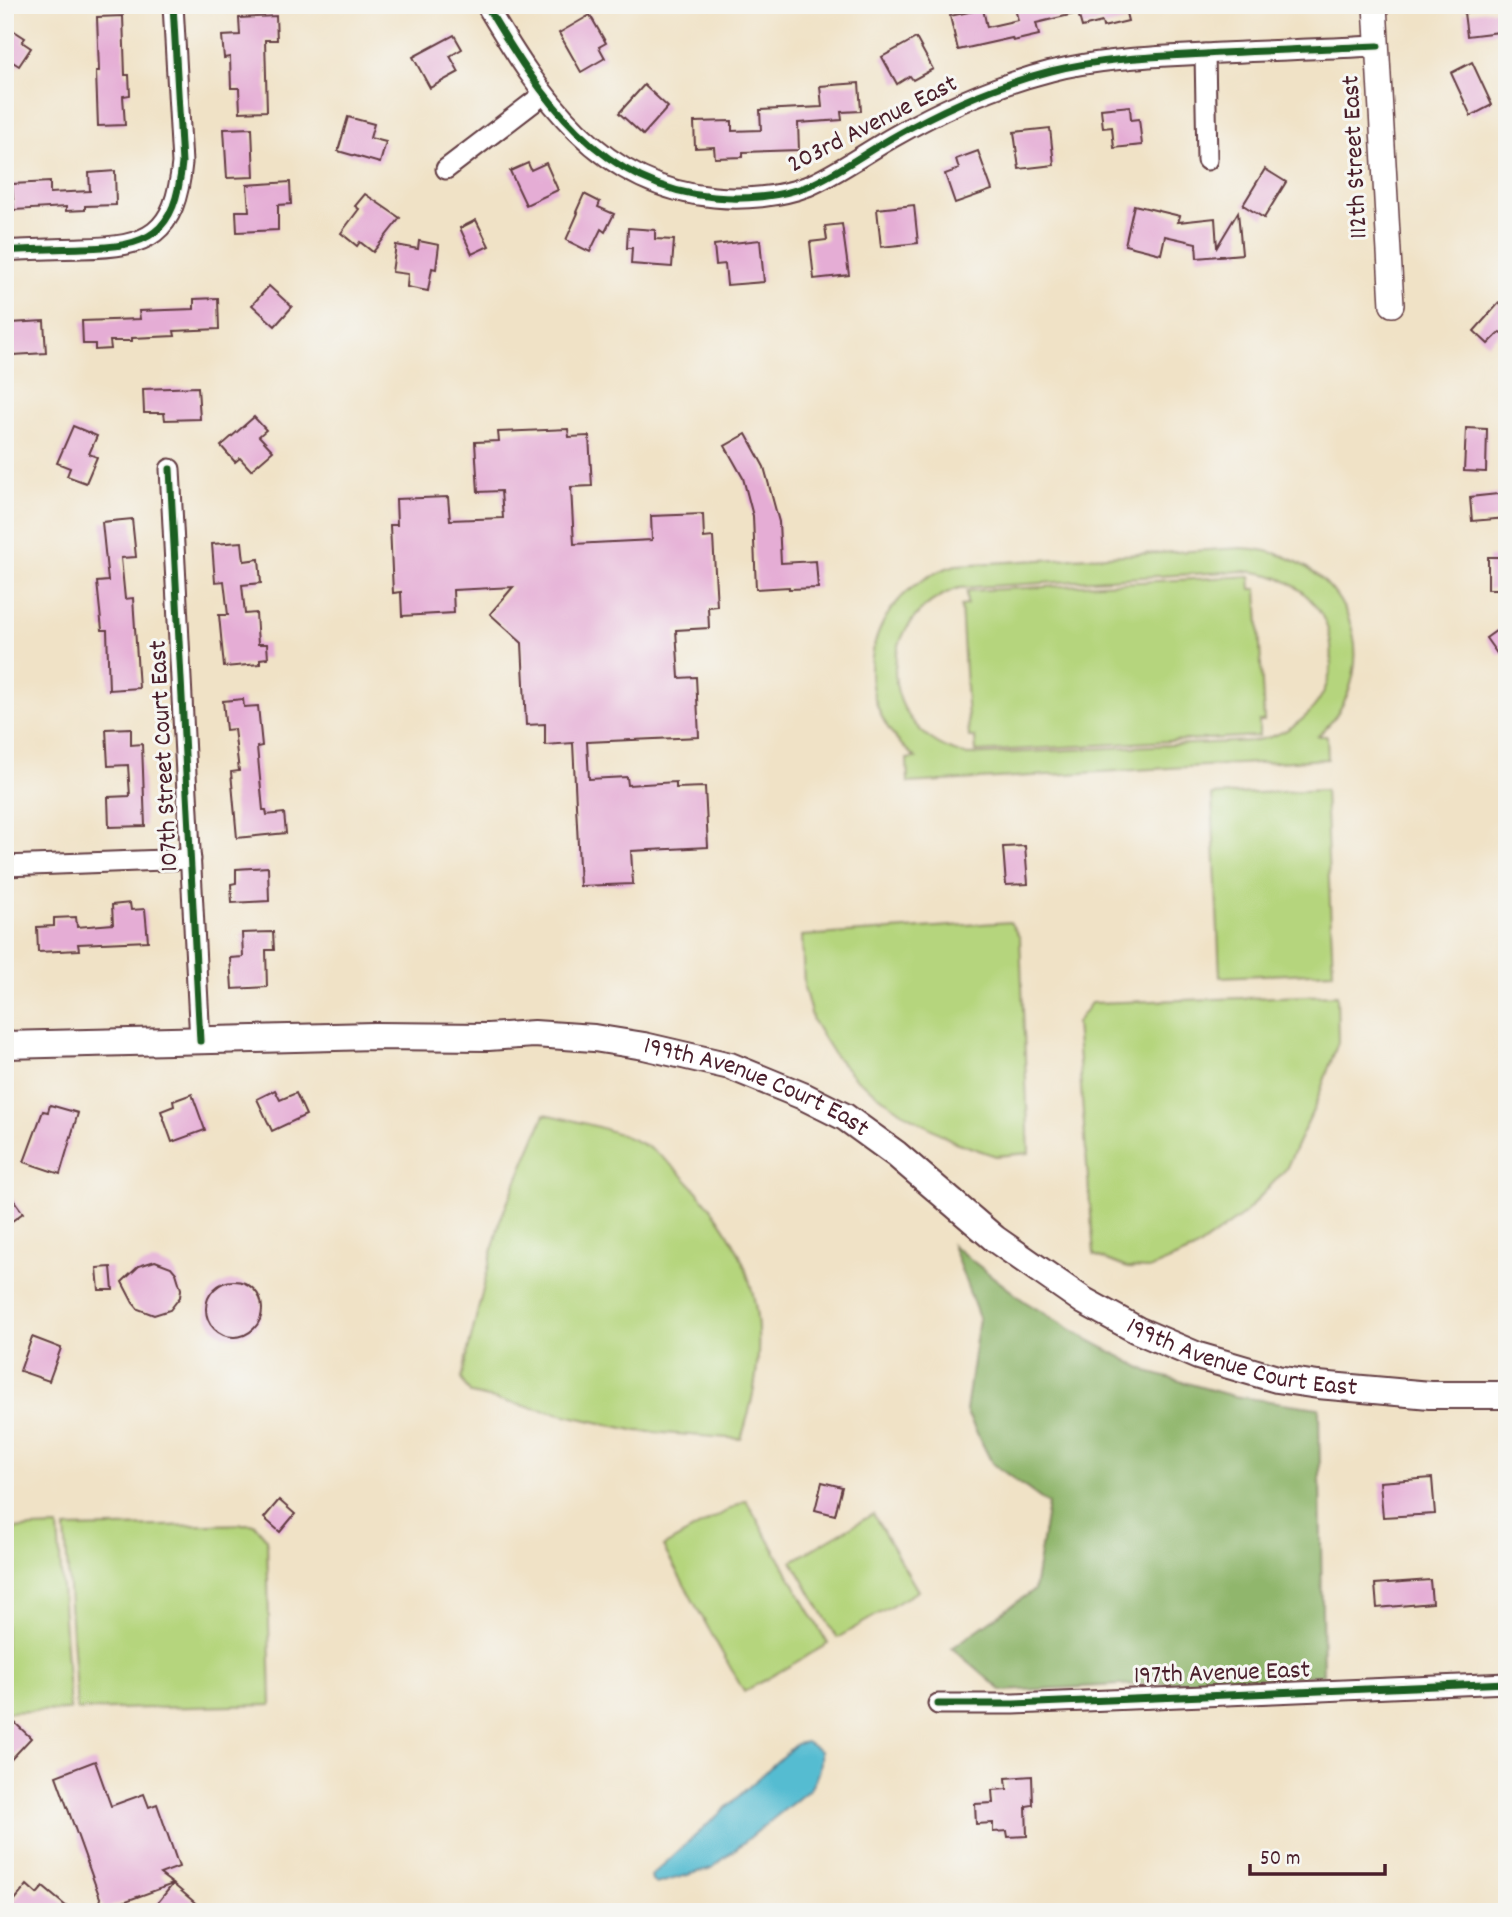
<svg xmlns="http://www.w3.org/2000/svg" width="1512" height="1917" font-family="Dekko,sans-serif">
	<rect width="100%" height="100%" fill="#f6f6f2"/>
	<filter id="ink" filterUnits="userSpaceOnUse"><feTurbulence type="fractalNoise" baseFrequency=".0143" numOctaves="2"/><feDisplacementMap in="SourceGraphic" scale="14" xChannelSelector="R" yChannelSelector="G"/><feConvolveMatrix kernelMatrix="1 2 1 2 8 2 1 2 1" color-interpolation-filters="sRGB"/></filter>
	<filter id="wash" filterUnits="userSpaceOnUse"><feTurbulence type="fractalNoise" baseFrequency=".00686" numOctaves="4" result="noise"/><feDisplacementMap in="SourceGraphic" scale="28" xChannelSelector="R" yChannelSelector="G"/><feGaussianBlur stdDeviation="1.57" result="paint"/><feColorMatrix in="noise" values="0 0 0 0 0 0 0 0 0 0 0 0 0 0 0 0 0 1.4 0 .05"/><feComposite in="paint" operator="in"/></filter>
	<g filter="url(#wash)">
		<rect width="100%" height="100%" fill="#f0e2c6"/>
		<g fill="#b5d57d" stroke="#807a54" stroke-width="2" fill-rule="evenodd">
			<path d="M1241,548c104,3 154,115 77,188h9l1,23 -420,24 -1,-24 9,-1c-76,-60 -51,-166 40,-193zM1243,571c113,4 120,153 9,170l-284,14c-92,-21 -99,-136 -9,-167z"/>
			<polygon points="1250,576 1251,589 1257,589 1264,721 1259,721 1259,736 976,752 975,737 969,737 961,606 967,605 967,591"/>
			<polygon points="1325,790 1333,972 1220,977 1212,795"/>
			<polygon points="1010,922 1020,938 1029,1153 996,1156 955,1142 902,1112 856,1079 834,1055 813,1021 804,987 802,936"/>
			<polygon points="1337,995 1338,1042 1315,1106 1286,1169 1244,1214 1194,1250 1149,1269 1127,1268 1094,1255 1076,1023 1091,1003"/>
			<path d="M545,1114c35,8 69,15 101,32 22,13 39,31 55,50 64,74 70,152 40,243l-104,-8 -166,-37 -10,-15 39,-159z"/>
			<polygon points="746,1500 828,1644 744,1692 663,1547"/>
			<polygon points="873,1514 918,1591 837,1638 792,1561"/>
			<polygon points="254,1524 267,1539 271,1705 77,1710 65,1528"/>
			<polygon points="58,1527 70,1710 5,1712 5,1529"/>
		</g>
		<polygon fill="#90b66c" stroke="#6d6a4c" stroke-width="2" points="952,1245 1024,1301 1085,1338 1151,1373 1233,1396 1319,1408 1323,1675 1002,1691 952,1648 1034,1590 1048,1504 992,1463 966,1411 979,1318"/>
		<path fill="#54bcd1" stroke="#4f6e7e" stroke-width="2" d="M806,1742l14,9c1,16 -2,25 -10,38l-98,79 -56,16 -4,-3 -1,-5 145,-132z"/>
		<g id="blocks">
			<g fill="#e5add5">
				<polygon points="1014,5 1124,5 1128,21 1103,27 1102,22 1082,27 1078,13 1036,23 1039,35 1013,41 1012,38 958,50 950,16 983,9 987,27 1018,20"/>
				<polygon points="1507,8 1507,31 1467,36 1464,13"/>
				<polygon points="590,15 606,43 599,47 605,58 581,72 559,33"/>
				<polygon points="123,16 125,75 129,75 130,95 123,96 125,125 98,126 96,71 99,71 97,17"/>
				<polygon points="276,16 277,40 265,40 267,111 240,112 239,88 231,88 230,57 224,58 222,36 240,35 239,18"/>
				<polygon points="5,25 25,38 22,42 31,48 19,66 5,57"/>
				<polygon points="454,35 462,49 450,56 459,72 430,88 413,57"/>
				<polygon points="916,38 933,69 913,80 910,76 897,84 882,57"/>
				<polygon points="1472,62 1492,105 1471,116 1451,73"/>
				<polygon points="859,83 861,111 841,112 842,120 798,123 799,150 743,152 743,157 715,158 714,147 695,148 694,122 732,121 732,131 761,130 760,110 822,107 820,86"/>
				<polygon points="644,85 668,107 643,135 619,113"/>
				<polygon points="1130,106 1131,120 1139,119 1142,145 1114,148 1112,127 1103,128 1101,109"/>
				<polygon points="348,117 374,124 370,138 386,142 380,163 338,151"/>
				<polygon points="252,128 254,177 227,178 224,129"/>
				<polygon points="1050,128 1054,165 1019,169 1014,132"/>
				<polygon points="978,151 992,190 955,203 945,174 959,169 956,159"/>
				<polygon points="528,163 531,170 546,163 558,190 526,205 510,171"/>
				<polygon points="1265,169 1286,182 1264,218 1243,205"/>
				<polygon points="115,171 116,205 85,206 85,210 66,211 66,207 14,210 12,184 50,182 50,193 90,191 89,173"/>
				<polygon points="290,182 291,204 278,205 278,230 237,232 236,211 249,211 247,185"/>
				<polygon points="365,194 400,218 373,252 360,242 357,246 341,233 359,209 355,206"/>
				<polygon points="584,194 600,202 598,207 614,214 605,232 601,229 590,252 566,240 578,213 576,212"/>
				<polygon points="914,205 918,243 881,247 877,209"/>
				<polygon points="1134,205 1180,216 1178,222 1215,218 1217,247 1238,212 1242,254 1197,258 1196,243 1165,236 1161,254 1125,245"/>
				<polygon points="476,220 489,246 472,254 460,228"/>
				<polygon points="842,224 849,275 814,279 810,242 827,240 825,226"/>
				<polygon points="628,228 655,230 655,239 674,240 672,267 631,264 632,248 627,248"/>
				<polygon points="760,240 764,282 727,285 725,264 716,265 714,245"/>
				<polygon points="419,241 439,245 436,269 432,268 428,291 407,287 408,274 392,272 396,245 418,249"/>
				<polygon points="269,286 292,307 275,326 252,305"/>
				<polygon points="218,298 219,329 174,331 175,336 132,338 132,341 110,341 111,349 95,350 95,344 83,344 82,321 140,319 139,311 194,309 194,299"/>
				<polygon points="1499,303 1507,311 1507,338 1500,332 1488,344 1474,331"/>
				<polygon points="44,321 46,353 13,355 11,323"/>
				<polygon points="198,387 200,419 165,420 164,413 144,413 143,389"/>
				<polygon points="254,417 266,430 259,436 273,451 251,470 240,458 235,462 221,446"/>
				<polygon points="73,426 97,436 89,454 97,457 86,483 67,476 70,468 57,463"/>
				<polygon points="1466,428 1487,429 1486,472 1464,471"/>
				<polygon points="568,429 569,437 589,436 592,486 571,487 574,544 652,540 651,516 703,514 704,538 713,537 717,606 708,607 709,628 676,630 679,678 696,677 699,737 587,742 589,779 627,777 628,785 676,782 676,788 705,787 708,847 631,851 633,884 580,886 573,743 545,745 545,724 526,725 522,643 490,614 513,587 453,590 454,613 402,616 401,592 393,593 390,525 397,525 396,499 448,497 450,520 503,518 501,491 478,492 475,442 499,441 498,432"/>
				<polygon points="746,434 764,467 779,522 781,563 816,561 818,588 789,589 789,587 756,589 753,516 743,478 725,446"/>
				<polygon points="1507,493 1507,518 1472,521 1470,497"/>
				<polygon points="132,519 136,557 121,558 125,599 133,598 139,688 109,690 107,630 102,630 97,582 108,581 102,522"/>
				<polygon points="242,542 244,561 259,559 261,583 242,585 245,614 256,613 258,644 267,644 268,658 260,659 260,664 224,667 219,615 228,615 224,581 215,582 212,544"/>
				<rect x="1488" y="557" width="19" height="32"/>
				<polygon points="1507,623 1507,649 1498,655 1486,638"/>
				<polygon points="243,699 244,707 258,706 262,746 257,747 263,810 266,810 267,815 284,813 286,833 237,838 231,772 239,771 234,729 226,730 223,701"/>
				<polygon points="131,728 131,745 142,744 145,826 109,827 108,797 130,796 128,765 108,766 106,729"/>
				<polygon points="1025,846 1028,884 1006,885 1003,847"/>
				<polygon points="268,867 269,901 232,903 231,884 236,883 236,869"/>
				<polygon points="130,903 131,910 145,909 148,941 78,944 79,950 38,952 37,927 54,926 54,918 76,917 77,927 113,924 112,905"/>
				<polygon points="273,932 274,950 266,950 267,987 232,989 230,958 243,957 242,933"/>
				<polygon points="275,1090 280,1100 296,1093 306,1115 272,1131 257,1099"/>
				<polygon points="192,1094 205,1130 172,1142 161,1111 174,1106 173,1101"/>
				<polygon points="50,1105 78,1113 60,1174 24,1162 43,1111 48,1112"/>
				<polygon points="5,1188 23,1213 5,1226"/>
				<polygon points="155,1261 171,1267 176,1273 181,1289 180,1297 170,1310 154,1315 138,1309 133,1303 122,1282 139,1266"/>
				<polygon points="111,1267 113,1290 99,1290 97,1268"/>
				<circle cx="234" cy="1309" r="28"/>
				<polygon points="32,1337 61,1348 49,1381 20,1371"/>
				<polygon points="1432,1478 1435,1514 1383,1517 1380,1482"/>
				<polygon points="822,1482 842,1487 835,1515 815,1510"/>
				<polygon points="279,1500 295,1514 280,1532 264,1518"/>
				<polygon points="1430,1580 1432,1603 1377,1608 1375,1584"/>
				<polygon points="12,1720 31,1738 5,1766 5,1728"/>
				<polygon points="95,1761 111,1806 144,1794 149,1807 157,1804 179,1867 160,1874 173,1884 104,1909 56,1776"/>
				<polygon points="1032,1776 1033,1805 1026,1806 1027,1836 1008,1837 1007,1831 993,1832 993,1823 976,1824 975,1804 993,1803 992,1790 1007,1789 1006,1778"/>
				<polygon points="173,1884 206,1912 150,1912"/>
				<polygon points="27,1885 37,1894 43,1887 73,1912 5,1912"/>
			</g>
		</g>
	</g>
	<g filter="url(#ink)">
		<use href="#blocks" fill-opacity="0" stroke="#633c42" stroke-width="2"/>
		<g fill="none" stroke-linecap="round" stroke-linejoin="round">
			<defs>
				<g id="minor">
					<path d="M486,5c54,91 113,182 228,192 29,3 66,0 94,-11 27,-11 60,-35 87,-50 49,-28 101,-51 156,-65 43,-11 93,-14 136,-16 64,-4 127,-6 191,-9"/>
					<polyline points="1205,54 1207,160"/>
					<polyline points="446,169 544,94"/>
					<path d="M5,251c26,-2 51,-2 77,-3 67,-1 93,-13 100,-85l-9,-158"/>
					<polyline points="170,469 200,1041"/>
					<polyline points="5,866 191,859"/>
					<polyline points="938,1704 1014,1704 1507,1683"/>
				</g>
				<polyline id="tertiary" points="1375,5 1392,305"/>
				<g id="secondary">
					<path id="s1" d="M5,1045l369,-9 114,1 46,-3 60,4 50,8 86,20 73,30 42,21 51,37 99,85 89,62 53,29 61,26 79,23 41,6 112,10h77"/>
				</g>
			</defs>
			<use href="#minor" stroke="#633c42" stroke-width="23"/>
			<use href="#tertiary" stroke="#633c42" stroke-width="26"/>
			<use href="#secondary" stroke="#633c42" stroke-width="30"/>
			<use href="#minor" stroke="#fff" stroke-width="19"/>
			<use href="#tertiary" stroke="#fff" stroke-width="23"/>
			<use href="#secondary" stroke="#fff" stroke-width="26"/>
			<defs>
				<g id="cycleway">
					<path d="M486,5c54,91 113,182 228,192 29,3 66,0 94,-11 27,-11 60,-35 87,-50 49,-28 101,-51 156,-65 43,-11 93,-14 136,-16 64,-4 127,-6 191,-9"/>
					<path d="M5,251c26,-2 51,-2 77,-3 67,-1 93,-13 100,-85l-9,-158"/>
					<polyline points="170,469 200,1041"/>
					<polyline points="938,1704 1014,1704 1507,1683"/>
				</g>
			</defs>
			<use href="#cycleway" stroke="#f6f6f2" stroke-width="11"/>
			<use href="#cycleway" stroke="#1b5e20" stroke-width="7"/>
		</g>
	</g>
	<g text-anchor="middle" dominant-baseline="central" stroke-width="6" stroke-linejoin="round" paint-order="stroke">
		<g font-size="26" fill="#4a1f2b" stroke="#f6f6f2">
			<text transform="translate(873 125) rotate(-27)">203rd Avenue East</text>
			<text transform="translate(1356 157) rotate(-93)">112th Street East</text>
			<text transform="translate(165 756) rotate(-93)">107th Street Court East</text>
			<text stroke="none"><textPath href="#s1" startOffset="760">199th Avenue Court East</textPath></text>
			<text stroke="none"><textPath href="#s1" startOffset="1326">199th Avenue Court East</textPath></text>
			<text transform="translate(1222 1674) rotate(-2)">197th Avenue East</text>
		</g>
	</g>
	<rect width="1512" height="1917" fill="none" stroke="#f6f6f2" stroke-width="28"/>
	<path d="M1250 1864v10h135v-10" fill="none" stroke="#4a1f2b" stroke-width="3.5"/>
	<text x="1260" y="1864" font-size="21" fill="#4a1f2b" stroke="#f6f6f2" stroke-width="5" paint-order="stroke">50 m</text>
</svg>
